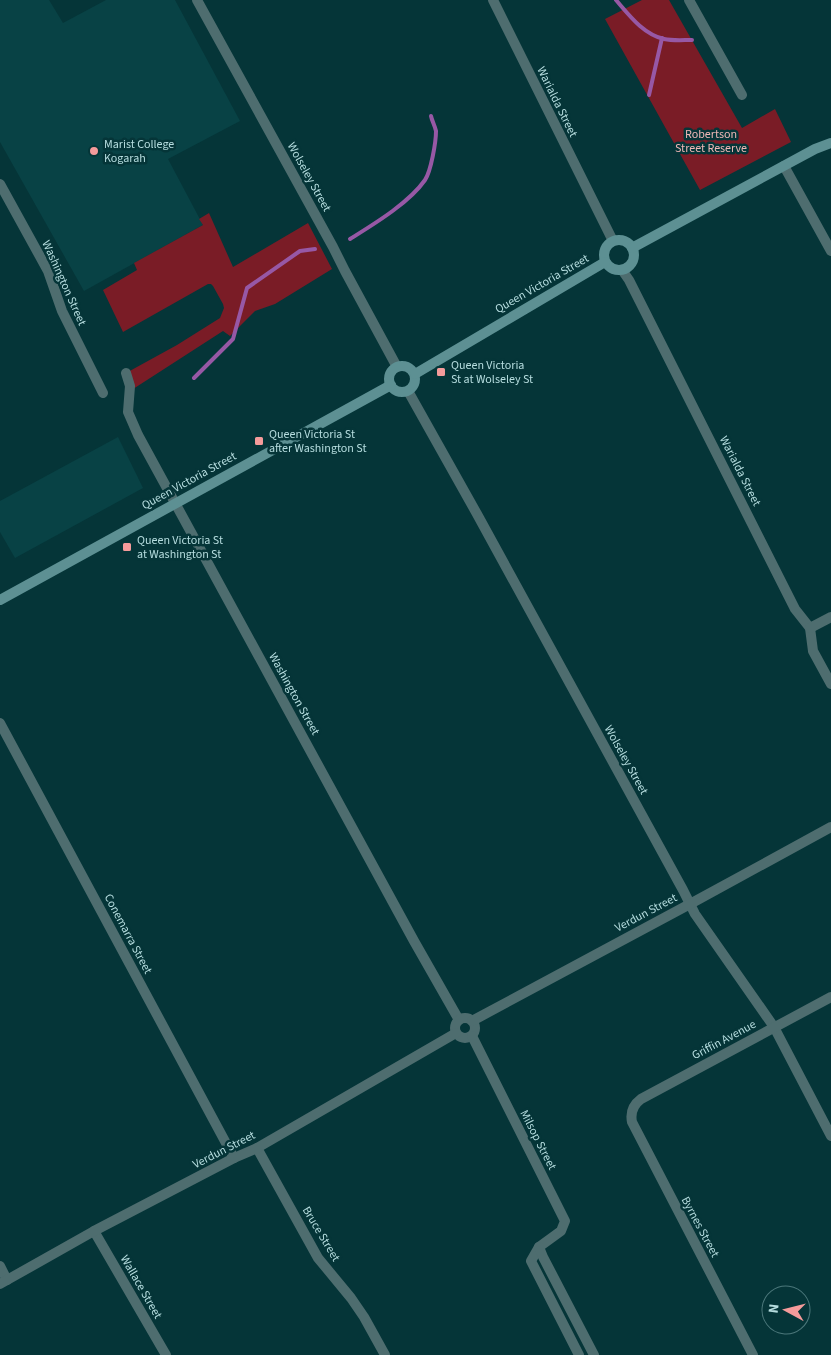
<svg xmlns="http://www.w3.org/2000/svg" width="831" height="1355" font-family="'Source Sans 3',sans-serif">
	<rect width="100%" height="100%" fill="#053538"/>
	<g fill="#084245">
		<polygon points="0,0 49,0 63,23 106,0 175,0 240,121 168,159 203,225 84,291 0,142"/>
		<polygon points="118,437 143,488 15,558 0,532 0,501"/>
	</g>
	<g fill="#7a1c26">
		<polygon points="642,0 669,0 742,128 775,109 791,142 700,190 605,19"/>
		<polygon points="209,213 233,267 308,223 332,269 275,304 255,311 230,336 223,331 130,391 126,373 177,345 220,318 224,308 223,304 213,286 211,284 208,284 123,332 103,290 137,270 134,263 203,225 199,219"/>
	</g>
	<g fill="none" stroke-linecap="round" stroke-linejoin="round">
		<g stroke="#9758a5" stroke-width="4">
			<path d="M616,0c13,15 27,34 48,39 9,2 19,1 28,1"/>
			<polyline points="649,95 662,38"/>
			<path d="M350,239c24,-15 59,-36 75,-59 6,-9 11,-38 11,-49 -1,-5 -4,-10 -5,-15"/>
			<polyline points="194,378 233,339 247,288 300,251 315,249"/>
		</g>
		<g stroke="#4e6d6f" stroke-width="10">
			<polyline points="197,0 333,247 345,271 397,367"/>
			<polyline points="493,0 613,241"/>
			<polyline points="689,0 742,95"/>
			<polyline points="784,166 831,251"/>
			<polyline points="0,184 48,271 62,311 103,393"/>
			<polyline points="622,270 629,280 795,609 810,628 813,651 831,684"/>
			<polyline points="126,373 130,386 128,412 138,435 414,941 459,1020"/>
			<polyline points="408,391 477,514 683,890 695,914 774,1027 831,1136"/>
			<polyline points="810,628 831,617"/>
			<polyline points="0,723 234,1158"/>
			<circle cx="465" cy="1028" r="10"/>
			<polyline points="472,1021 690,904 831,827"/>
			<polyline points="472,1036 565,1221 561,1231 539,1247 531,1261 579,1355"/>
			<polyline points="257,1148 318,1258 351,1298 364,1317 385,1355"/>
			<polyline points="94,1231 166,1355"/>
			<polyline points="539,1247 543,1257 594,1355"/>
			<polyline points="0,1266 7,1280"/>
			<polyline points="0,1284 94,1231 234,1158 257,1148 456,1033"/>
			<path d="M753,1355l-121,-233c-2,-10 1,-17 9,-23l190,-102"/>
		</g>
		<g stroke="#5d9093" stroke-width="10">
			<circle cx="619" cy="255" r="15"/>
			<polyline points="632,248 815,149 831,143"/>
			<circle cx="402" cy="379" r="13"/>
			<polyline points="415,374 605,262"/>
			<polyline points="0,600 391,385"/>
		</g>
	</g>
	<g fill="#f59b9b" stroke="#053538" stroke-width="2">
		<circle cx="94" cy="151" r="5"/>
		<rect x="436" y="367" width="10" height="10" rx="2.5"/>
		<rect x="254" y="436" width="10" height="10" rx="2.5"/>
		<rect x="122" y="542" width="10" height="10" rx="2.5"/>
	</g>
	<g text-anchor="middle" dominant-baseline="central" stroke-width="5" stroke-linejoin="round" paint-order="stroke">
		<g font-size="12" fill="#b6dddf" stroke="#053538">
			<text transform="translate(557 102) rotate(64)">Warialda Street</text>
			<text transform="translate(309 177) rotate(61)">Wolseley Street</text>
			<text transform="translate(64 283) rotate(66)">Washington Street</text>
			<text transform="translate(542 284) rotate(-30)">Queen Victoria Street</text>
			<text transform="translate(740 471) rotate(63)">Warialda Street</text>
			<text transform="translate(189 481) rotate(-29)">Queen Victoria Street</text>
			<text transform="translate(294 694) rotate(61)">Washington Street</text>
			<text transform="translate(626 760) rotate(61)">Wolseley Street</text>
			<text transform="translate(646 913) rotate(-28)">Verdun Street</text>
			<text transform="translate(128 934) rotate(62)">Conemarra Street</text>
			<text transform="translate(724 1040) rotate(-28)">Griffin Avenue</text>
			<text transform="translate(538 1140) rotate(63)">Milsop Street</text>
			<text transform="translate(224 1150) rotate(-27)">Verdun Street</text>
			<text transform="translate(700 1227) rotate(62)">Byrnes Street</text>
			<text transform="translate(321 1234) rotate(59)">Bruce Street</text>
			<text transform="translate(141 1287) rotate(60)">Wallace Street</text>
		</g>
		<g font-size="12" fill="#efb7b6" stroke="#053538">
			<text x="711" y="134">Robertson<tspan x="711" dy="14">Street Reserve</tspan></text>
		</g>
		<g font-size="12" fill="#b6dddf" stroke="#053538" text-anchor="start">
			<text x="104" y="144">Marist College<tspan x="104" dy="14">Kogarah</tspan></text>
			<text x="451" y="365">Queen Victoria<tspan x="451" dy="14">St at Wolseley St</tspan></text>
			<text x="269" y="434">Queen Victoria St<tspan x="269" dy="14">after Washington St</tspan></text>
			<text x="137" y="540">Queen Victoria St<tspan x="137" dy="14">at Washington St</tspan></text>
		</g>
	</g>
	<g transform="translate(786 1310) rotate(277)"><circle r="24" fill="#053538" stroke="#4c787b"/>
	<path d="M0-4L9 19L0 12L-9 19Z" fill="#f59b9b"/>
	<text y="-8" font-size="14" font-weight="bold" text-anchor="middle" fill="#b6dddf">N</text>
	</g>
</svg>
